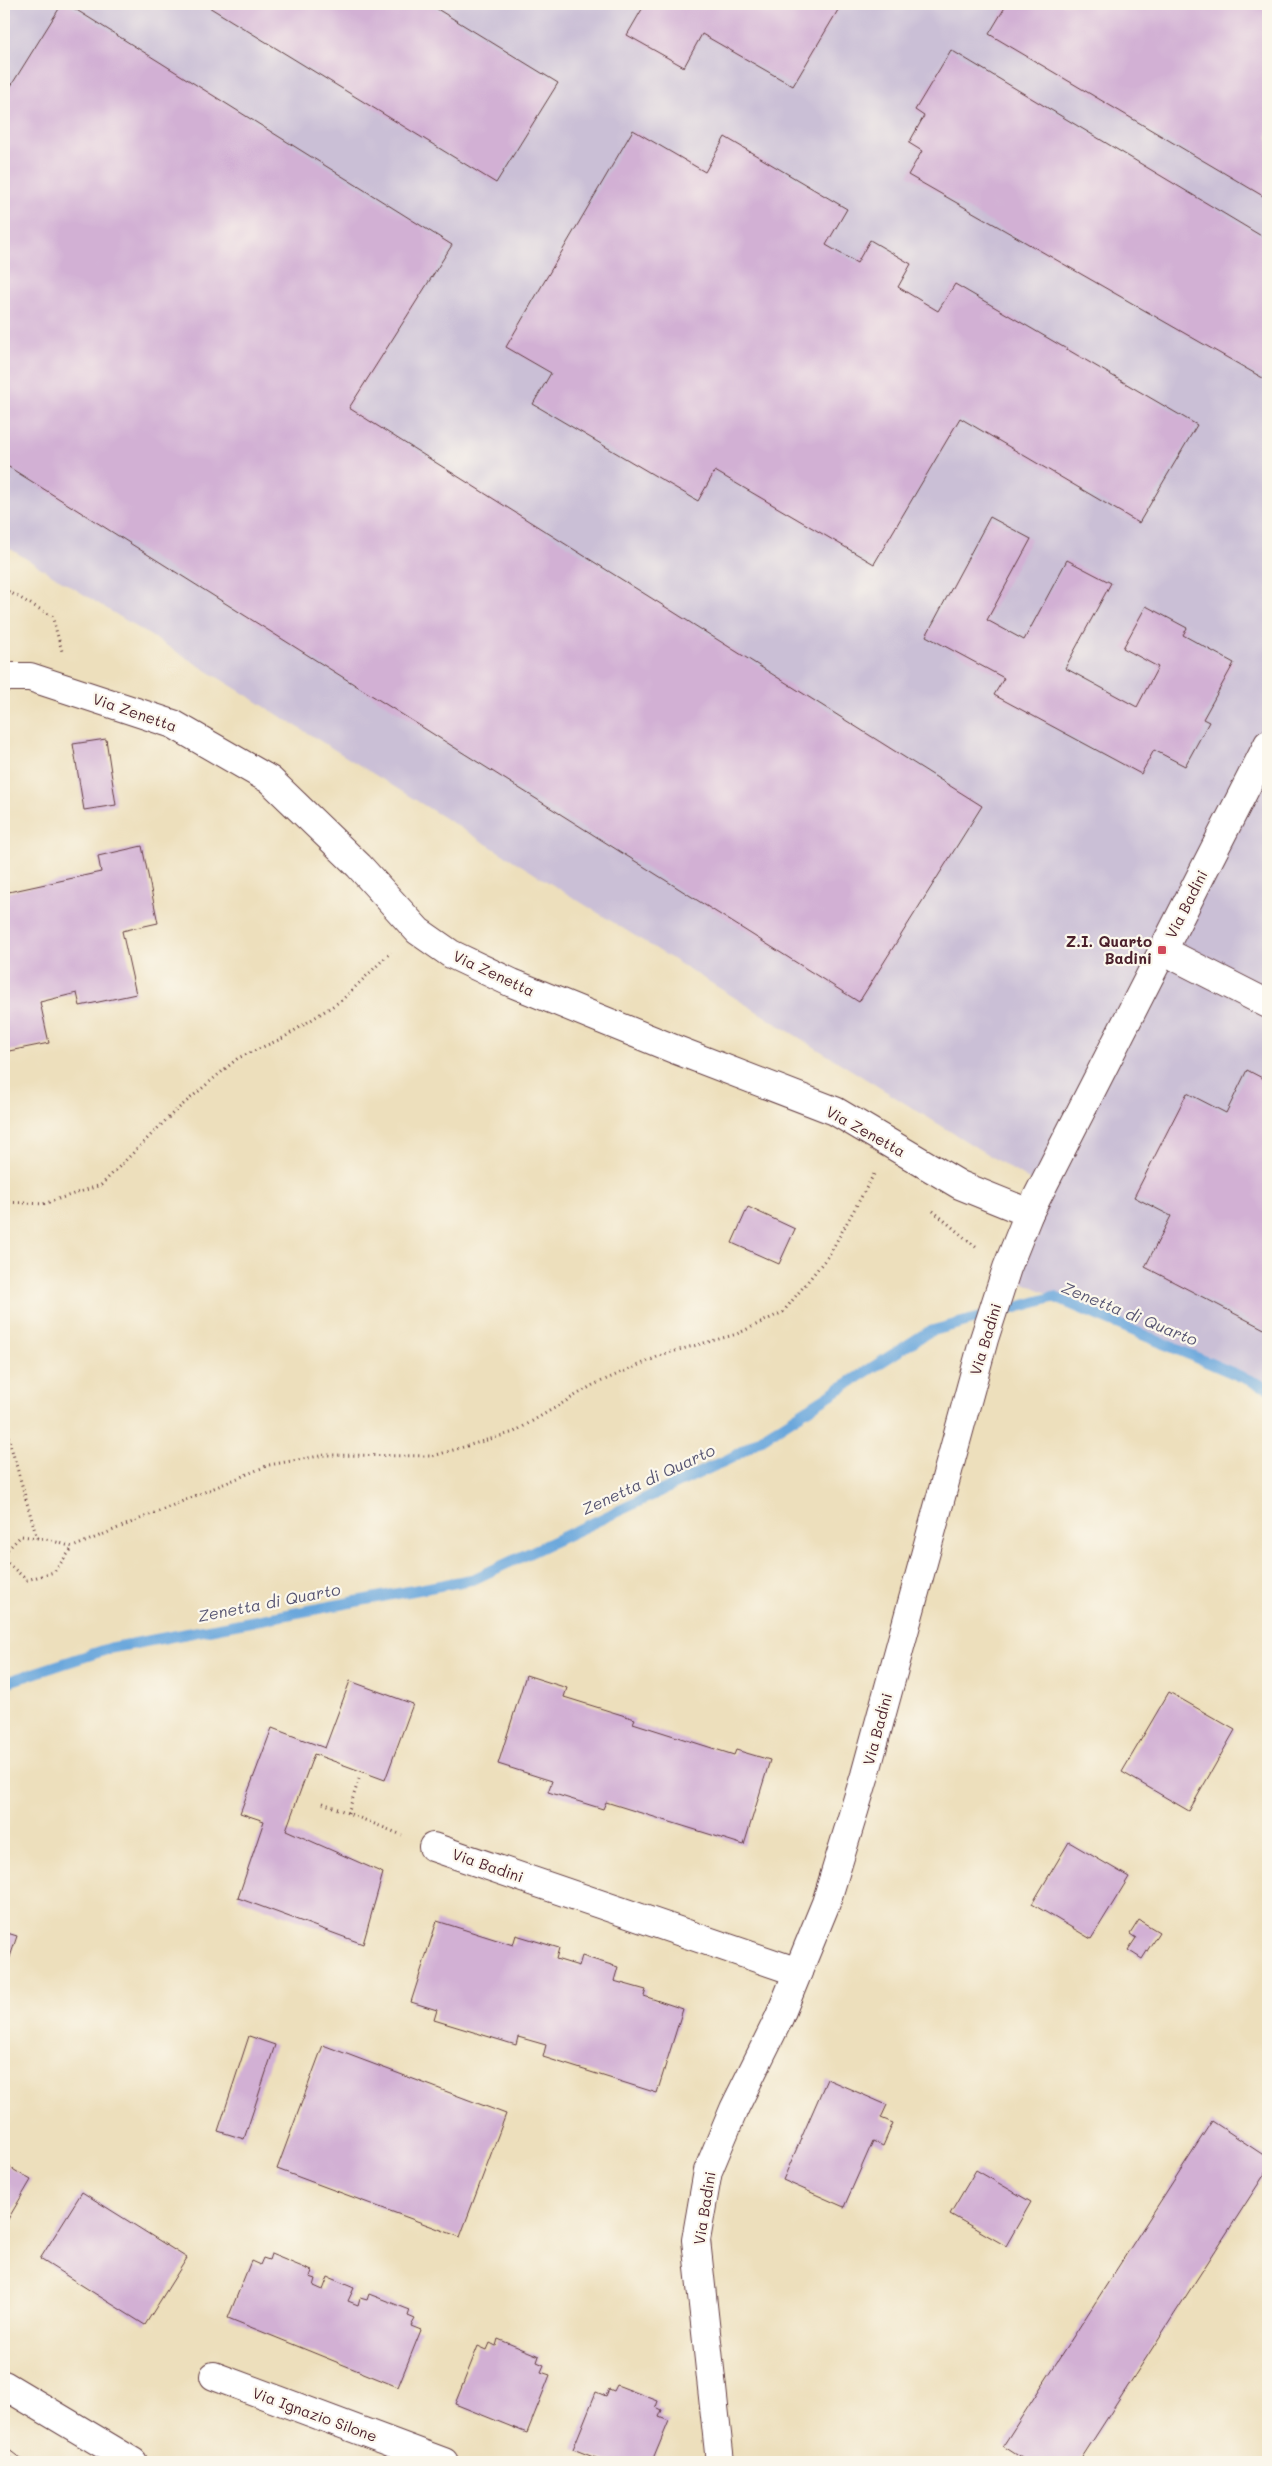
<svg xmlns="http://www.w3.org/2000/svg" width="1272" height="2466" font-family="Mali,sans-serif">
	<rect width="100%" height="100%" fill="#fbf7ec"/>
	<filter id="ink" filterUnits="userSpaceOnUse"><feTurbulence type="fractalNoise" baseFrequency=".02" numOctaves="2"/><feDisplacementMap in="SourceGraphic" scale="10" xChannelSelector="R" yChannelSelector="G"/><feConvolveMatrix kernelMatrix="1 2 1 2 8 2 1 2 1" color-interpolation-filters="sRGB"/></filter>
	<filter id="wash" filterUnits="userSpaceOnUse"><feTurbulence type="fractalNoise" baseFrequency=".0096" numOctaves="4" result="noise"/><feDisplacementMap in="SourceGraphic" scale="20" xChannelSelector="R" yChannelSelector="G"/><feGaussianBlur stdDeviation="1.12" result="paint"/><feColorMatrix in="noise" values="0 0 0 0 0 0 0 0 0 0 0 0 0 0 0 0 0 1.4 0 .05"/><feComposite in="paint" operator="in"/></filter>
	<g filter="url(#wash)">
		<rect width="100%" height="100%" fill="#eddfbc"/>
		<polygon fill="#cabfd6" points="4,4 1268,4 1268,1390 999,1272 1037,1185 4,545"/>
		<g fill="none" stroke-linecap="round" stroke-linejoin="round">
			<polyline stroke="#6ba7dc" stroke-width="11" points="4,1683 111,1648 474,1579 733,1457 928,1332 1054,1297 1268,1388"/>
		</g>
		<g id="blocks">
			<g fill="#d2b0d4">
				<polygon points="62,4 67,4 452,245 349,408 982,806 859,1002 4,464 4,97"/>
				<polygon points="204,4 429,4 558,83 496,183"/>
				<polygon points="645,4 838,4 841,5 793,86 702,34 684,67 627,35"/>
				<polygon points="1007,4 1268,4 1268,199 989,34"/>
				<polygon points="951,50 1268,240 1268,381 908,175 922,151 909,143 924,116 915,110"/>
				<polygon points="633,130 705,172 725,137 847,209 826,245 857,263 870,240 911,264 898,287 938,311 955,284 1197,425 1139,523 960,418 874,564 715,471 698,501 533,404 551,373 506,347"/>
				<polygon points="990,517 1031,539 987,620 1024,640 1067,560 1111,583 1065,668 1137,707 1158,667 1123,648 1146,606 1187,628 1183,635 1234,663 1203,719 1209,722 1185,766 1154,750 1141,774 994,695 1004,678 926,636"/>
				<polygon points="106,739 116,805 84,810 73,744"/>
				<polygon points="142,846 158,923 122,931 136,994 80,1006 77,993 40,1002 49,1043 4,1052 4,893 101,872 98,856"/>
				<polygon points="1247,1070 1268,1081 1268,1331 1145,1267 1171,1216 1134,1197 1187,1093 1226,1113"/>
				<polygon points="748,1207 795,1229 779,1264 732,1243"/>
				<polygon points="526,1675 567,1688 564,1697 635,1719 633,1723 734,1755 736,1750 770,1760 744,1845 606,1802 603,1809 548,1792 552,1781 498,1764"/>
				<polygon points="350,1681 413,1704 385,1780 314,1754 286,1830 383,1873 363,1944 238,1898 264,1821 240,1813 272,1728 325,1748"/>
				<polygon points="1169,1692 1235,1730 1189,1811 1122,1772"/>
				<polygon points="1069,1842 1129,1877 1091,1939 1032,1904"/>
				<polygon points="1139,1920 1159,1932 1142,1959 1128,1950 1136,1938 1130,1934"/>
				<polygon points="437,1921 513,1945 516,1935 559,1948 556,1959 579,1966 582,1956 618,1967 614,1981 646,1990 644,1996 683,2009 657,2093 543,2057 546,2045 518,2037 516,2045 434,2020 437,2010 411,2002"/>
				<polygon points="4,1932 17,1936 4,1975"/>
				<polygon points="249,2036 275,2045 244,2139 218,2131"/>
				<polygon points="323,2045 506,2114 460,2237 277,2169"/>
				<polygon points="827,2079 887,2105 881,2118 893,2123 883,2146 873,2141 844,2207 783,2180"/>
				<polygon points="1212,2121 1268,2158 1268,2169 1079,2462 1028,2462 1003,2446"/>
				<polygon points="4,2164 31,2180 4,2226"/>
				<polygon points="976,2170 1031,2202 1006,2246 950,2214"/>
				<polygon points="82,2192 187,2258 145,2325 40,2259"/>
				<polygon points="271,2254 312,2271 310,2277 316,2279 314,2286 323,2290 328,2277 354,2288 348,2301 358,2305 360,2298 367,2300 369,2294 410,2310 408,2316 415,2319 411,2326 421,2330 398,2387 228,2318 251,2261 260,2265 263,2258 269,2260"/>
				<polygon points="498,2339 539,2356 537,2362 544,2365 541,2372 550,2375 527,2433 455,2404 478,2346 487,2350 490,2343 496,2346"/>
				<polygon points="617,2385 658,2401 656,2407 662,2410 659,2417 669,2421 652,2462 606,2462 573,2449 596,2392 606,2396 609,2389 614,2391"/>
				<polygon points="4,2446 25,2462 4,2462"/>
			</g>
		</g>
	</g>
	<g filter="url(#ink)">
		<use href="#blocks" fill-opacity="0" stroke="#623c41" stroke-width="1"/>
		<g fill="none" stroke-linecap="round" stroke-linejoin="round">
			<defs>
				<g id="street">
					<polyline points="4,677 30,677 173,724 270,780 359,866 418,931 451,954 512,983 674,1049 835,1111 960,1185 1029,1213"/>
					<polyline points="1162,950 1268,1004"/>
					<polyline points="433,1847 798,1972"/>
					<polyline points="214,2376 444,2462"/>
					<polyline points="4,2385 133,2462"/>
					<polyline points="720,2462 696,2240 708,2171 734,2109 779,2018 826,1903 865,1775 984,1339 1007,1268 1029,1213 1268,744"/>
				</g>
			</defs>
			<use href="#street" stroke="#623c41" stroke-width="30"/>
			<g stroke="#623c41" stroke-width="3" stroke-dasharray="1 4" stroke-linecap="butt">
				<polyline points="4,589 52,616 62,651"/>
				<polyline points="4,1202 43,1204 101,1185 173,1113 238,1058 283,1038 342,1000 391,952"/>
				<polyline points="933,1211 978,1249"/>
				<polyline points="4,1422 37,1538"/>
				<polyline points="4,1553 21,1536 46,1539 73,1547 269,1465 325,1455 433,1456 514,1432 593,1385 664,1354 737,1334 783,1312 829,1255 874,1174"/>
				<polyline points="4,1560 27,1580 54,1572 73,1547"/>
				<polyline points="323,1803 402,1835"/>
				<polyline points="348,1813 359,1779"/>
				<polyline points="329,2462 331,2456"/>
			</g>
			<use href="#street" stroke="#fff" stroke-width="28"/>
		</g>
	</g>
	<rect fill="#d1495b" stroke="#fbf7ec" stroke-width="2" x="1157" y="945" width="10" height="10" rx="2.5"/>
	<g text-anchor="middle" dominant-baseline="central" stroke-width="4.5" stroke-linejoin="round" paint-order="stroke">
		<g font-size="15" fill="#4a1f2b" stroke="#fbf7ec">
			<text transform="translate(135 712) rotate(19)">Via Zenetta</text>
			<text transform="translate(1186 904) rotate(-63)">Via Badini</text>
			<text transform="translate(494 973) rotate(25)">Via Zenetta</text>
			<text transform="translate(866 1131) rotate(29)">Via Zenetta</text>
			<text transform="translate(985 1339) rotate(-73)">Via Badini</text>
			<text transform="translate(877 1729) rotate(-75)">Via Badini</text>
			<text transform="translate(488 1865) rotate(19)">Via Badini</text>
			<text transform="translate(704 2208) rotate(-81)">Via Badini</text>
			<text transform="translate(315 2414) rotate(20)">Via Ignazio Silone</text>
		</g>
		<g font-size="15" font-weight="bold" fill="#4a1f2b" stroke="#fbf7ec" text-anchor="end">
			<text x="1152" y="941">Z.I. Quarto<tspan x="1152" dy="17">Badini</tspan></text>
		</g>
		<g font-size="16" font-style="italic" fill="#575572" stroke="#fbf7ec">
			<text transform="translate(1130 1313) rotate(22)">Zenetta di Quarto</text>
			<text transform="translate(648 1479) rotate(-25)">Zenetta di Quarto</text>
			<text transform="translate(269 1602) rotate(-11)">Zenetta di Quarto</text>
		</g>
	</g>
	<rect width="1272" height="2466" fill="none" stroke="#fbf7ec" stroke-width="20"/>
</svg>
